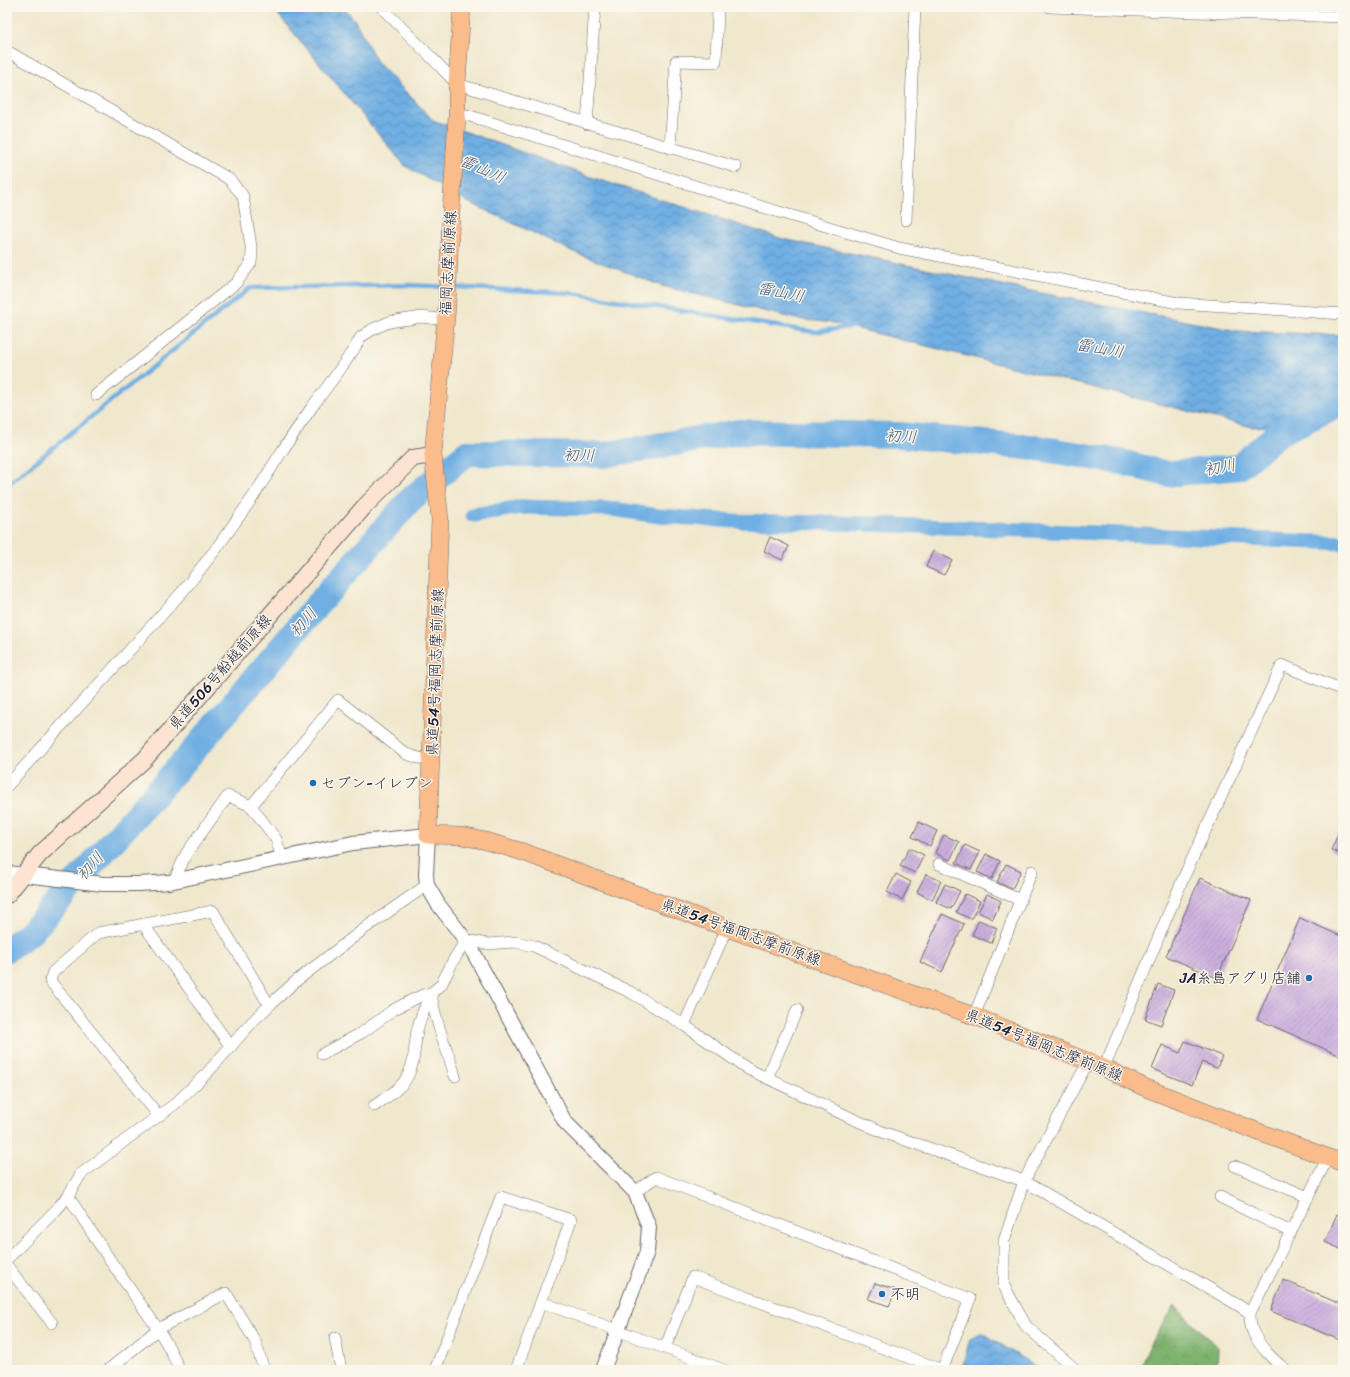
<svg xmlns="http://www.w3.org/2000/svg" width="1350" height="1377" font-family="Sriracha,'Klee One',sans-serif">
	<defs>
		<pattern id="forest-crowns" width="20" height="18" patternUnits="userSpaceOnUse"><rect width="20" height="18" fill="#80b36f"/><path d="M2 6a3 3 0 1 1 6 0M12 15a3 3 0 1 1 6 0" fill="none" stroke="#68915c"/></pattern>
		<pattern id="water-waves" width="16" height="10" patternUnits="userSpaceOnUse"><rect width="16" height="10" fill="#6fafe3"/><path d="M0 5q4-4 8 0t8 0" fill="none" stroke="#5b8eb9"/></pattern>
		<pattern id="building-hatch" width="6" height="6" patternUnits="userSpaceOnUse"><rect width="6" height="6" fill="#cbadde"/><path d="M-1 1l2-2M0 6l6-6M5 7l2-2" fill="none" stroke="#a48cb5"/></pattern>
	</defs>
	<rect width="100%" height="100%" fill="#fbf7ec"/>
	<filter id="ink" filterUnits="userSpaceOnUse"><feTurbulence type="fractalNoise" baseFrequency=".025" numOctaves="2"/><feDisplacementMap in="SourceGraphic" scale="8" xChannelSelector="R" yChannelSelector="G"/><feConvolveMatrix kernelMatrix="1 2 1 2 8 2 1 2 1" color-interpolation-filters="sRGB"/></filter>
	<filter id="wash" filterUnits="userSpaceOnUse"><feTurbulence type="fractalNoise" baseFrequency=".012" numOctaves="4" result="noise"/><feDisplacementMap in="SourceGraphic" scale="16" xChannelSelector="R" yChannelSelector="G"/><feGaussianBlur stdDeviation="0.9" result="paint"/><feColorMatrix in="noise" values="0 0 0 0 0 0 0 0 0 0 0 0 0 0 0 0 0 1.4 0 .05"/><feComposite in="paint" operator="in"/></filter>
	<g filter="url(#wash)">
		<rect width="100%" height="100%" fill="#f0e8cd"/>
		<polygon fill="url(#forest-crowns)" stroke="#516a55" points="1175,1306 1218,1347 1217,1370 1140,1370 1151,1342"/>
		<g fill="url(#water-waves)" stroke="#48688f">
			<polygon points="272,7 343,7 354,19 377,62 433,120 594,178 783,239 1031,291 1238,331 1343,335 1343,417 1322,423 1252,427 834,323 796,319 662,286 576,253 468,202 405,166"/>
			<polygon points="983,1333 1041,1370 961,1370 970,1339"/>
		</g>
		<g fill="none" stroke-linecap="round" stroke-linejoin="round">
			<polyline stroke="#6fafe3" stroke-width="4.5" points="7,485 250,288 409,285 572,293 814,332 856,326"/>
			<polyline stroke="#6fafe3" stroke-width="15" points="473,515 521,507 612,509 659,516 735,521 872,524 1343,543"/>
			<polyline stroke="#6fafe3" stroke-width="26" points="7,949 30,933 95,861 188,757 319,603 411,499 467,453 604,455 739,432 899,435 1038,448 1121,462 1167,474 1239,467 1279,433 1343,402"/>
		</g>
		<g id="blocks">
			<g fill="url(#building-hatch)">
				<polygon points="770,537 789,546 782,560 764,551"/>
				<polygon points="933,551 952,560 944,575 926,567"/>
				<polygon points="919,822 937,831 930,846 912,837"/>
				<polygon points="1343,823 1343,855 1331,850"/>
				<polygon points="944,835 959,842 950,860 935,853"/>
				<polygon points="965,845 980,852 971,870 956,863"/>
				<polygon points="909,848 924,855 915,873 900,866"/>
				<polygon points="986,854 1000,861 992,879 977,872"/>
				<polygon points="1006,864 1021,871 1012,889 997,882"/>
				<polygon points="896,874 911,882 902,900 887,892"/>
				<polygon points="926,874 941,881 932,900 917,892"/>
				<polygon points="1200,878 1251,900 1217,978 1166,956"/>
				<polygon points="945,884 960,891 951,909 936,902"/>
				<polygon points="965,894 980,901 971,919 956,912"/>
				<polygon points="987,894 1001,901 993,919 978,912"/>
				<polygon points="942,914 964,924 942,972 920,962"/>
				<polygon points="1300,918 1343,937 1343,1057 1257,1019"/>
				<polygon points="979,920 997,928 991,943 972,935"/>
				<polygon points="1158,984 1174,990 1161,1025 1145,1019"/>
				<polygon points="1185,1041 1222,1056 1217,1068 1202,1062 1192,1085 1152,1069 1162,1045 1180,1053"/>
				<polygon points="1337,1214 1343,1216 1343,1250 1325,1242"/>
				<polygon points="1283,1280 1343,1305 1343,1339 1342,1341 1271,1311"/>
				<polygon points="875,1283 896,1290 889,1306 868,1299"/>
			</g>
		</g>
	</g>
	<g filter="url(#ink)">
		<use href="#blocks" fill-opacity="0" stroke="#6a676e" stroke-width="1"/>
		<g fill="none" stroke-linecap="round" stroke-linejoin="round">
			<defs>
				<g id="minor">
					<polyline points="381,7 430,56 457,84 736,167"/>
					<polyline points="1050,7 1343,17"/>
					<polyline points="7,51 229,179 243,196 252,253 251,263 236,283 96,395"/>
					<polyline points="457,116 467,115 769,209 899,248 1178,303 1343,314"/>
					<polyline points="587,124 595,7"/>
					<polyline points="670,148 676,61 716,62 718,7"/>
					<polyline points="906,220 915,7"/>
					<polyline points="7,786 183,591 216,549 253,497 284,448 312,407 336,375 354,349 361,337 373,329 389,322 422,317 446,320"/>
					<polyline points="282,858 276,839 251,806 338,700 406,754 419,758 432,761"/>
					<polyline points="939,864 1020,900"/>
					<polyline points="174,881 186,854 228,796 251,806"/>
					<polyline points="143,924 231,1047"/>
					<path d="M431,993c4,30 16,55 24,83"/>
					<polyline points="974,1016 1032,871"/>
					<polyline points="684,1025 727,928"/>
					<polyline points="322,1054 363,1032 393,1010 410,1001 423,995 431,993 441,985 453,961 466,940 487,944 515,942 534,946 632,993 684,1025 748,1069 851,1118 885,1133 1024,1181 1238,1305 1250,1313"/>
					<polyline points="1104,1068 1182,881 1282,665 1343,690"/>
					<polyline points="767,1078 797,1010"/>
					<path d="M374,1106c10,-7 22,-14 30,-24 11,-15 10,-33 13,-51 3,-13 8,-25 14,-38"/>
					<polyline points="159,1116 50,981 53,972 98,933 213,911 269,1005"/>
					<polyline points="1235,1166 1308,1197"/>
					<polyline points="635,1192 656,1177 970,1299 942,1370"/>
					<path d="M68,1196c20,30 39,61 60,90 18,27 40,53 51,84"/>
					<polyline points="1220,1197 1291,1232"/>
					<polyline points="7,1259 56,1210 68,1196 81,1174 127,1139 175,1104 208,1072 253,1021 274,1001 296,981 368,926 427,885"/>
					<polyline points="7,1266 52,1323"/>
					<polyline points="541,1302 724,1370"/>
					<polyline points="335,1338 341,1370"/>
					<polyline points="665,1348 693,1277 942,1370"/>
					<polyline points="108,1370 158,1329 226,1293 255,1341 264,1370"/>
					<polyline points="435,1370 501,1197 571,1220 516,1370"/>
					<polyline points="1076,1370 1026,1326 1004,1286 1004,1241 1024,1181 1088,1062"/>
					<path d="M1286,1370c-12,-9 -27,-24 -33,-38 -3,-6 -3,-12 -3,-19l78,-156"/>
				</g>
				<polyline id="tertiary" points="7,873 103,884 139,884 169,882 353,843 428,835 426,874 427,885 438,904 470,946 565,1122 635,1192 649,1227 647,1252 603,1370"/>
				<polyline id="secondary" points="7,895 40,854 145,759 364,507 413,458 433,455"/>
				<polyline id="primary" points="462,7 457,84 457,116 451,212 447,306 433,455 440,519 428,835 461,836 486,841 523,852 727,928 974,1016 1104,1068 1146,1088 1264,1134 1343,1163"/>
			</defs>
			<use href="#minor" stroke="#6a676e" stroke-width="12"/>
			<use href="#tertiary" stroke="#6a676e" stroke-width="16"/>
			<use href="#secondary" stroke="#6a676e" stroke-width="18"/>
			<use href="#primary" stroke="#6a676e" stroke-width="18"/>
			<use href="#minor" stroke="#fff" stroke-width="11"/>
			<use href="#tertiary" stroke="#fff" stroke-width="14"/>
			<use href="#secondary" stroke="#fde4d1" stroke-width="16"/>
			<use href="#primary" stroke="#fabc8b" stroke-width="17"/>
		</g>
	</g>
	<g fill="#1f6fb2" stroke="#fbf7ec" stroke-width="1.5">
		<circle cx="313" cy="783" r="4"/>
		<circle cx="1309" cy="978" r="4"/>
		<circle cx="882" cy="1294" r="4"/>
	</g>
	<g text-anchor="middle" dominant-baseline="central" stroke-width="3" stroke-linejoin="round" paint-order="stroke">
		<g font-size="15" fill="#22223b" stroke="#fbf7ec">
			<text transform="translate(448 263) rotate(-87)">福岡志摩前原線</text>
			<text transform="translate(220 672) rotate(-49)">県道506号船越前原線</text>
			<text transform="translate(435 672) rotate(-88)">県道54号福岡志摩前原線</text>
			<text transform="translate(741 932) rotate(20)">県道54号福岡志摩前原線</text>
			<text transform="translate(1044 1045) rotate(22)">県道54号福岡志摩前原線</text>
		</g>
		<g font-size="15" fill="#22223b" stroke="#fbf7ec" text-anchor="start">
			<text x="321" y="783">セブン-イレブン</text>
			<text x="1301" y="978" text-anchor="end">JA糸島アグリ店舗</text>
			<text x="890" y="1294">不明</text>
		</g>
		<g font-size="16" font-style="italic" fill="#415a7e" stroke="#fbf7ec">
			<text transform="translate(483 169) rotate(24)">雷山川</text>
			<text transform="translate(781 292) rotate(11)">雷山川</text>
			<text transform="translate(1100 348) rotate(10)">雷山川</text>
			<text transform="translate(901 436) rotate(3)">初川</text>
			<text transform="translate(579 455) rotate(1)">初川</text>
			<text transform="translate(1220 467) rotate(-10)">初川</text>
			<text transform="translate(303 622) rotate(-49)">初川</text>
			<text transform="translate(90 866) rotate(-48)">初川</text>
		</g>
	</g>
	<rect width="1350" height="1377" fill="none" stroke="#fbf7ec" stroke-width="24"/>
</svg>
